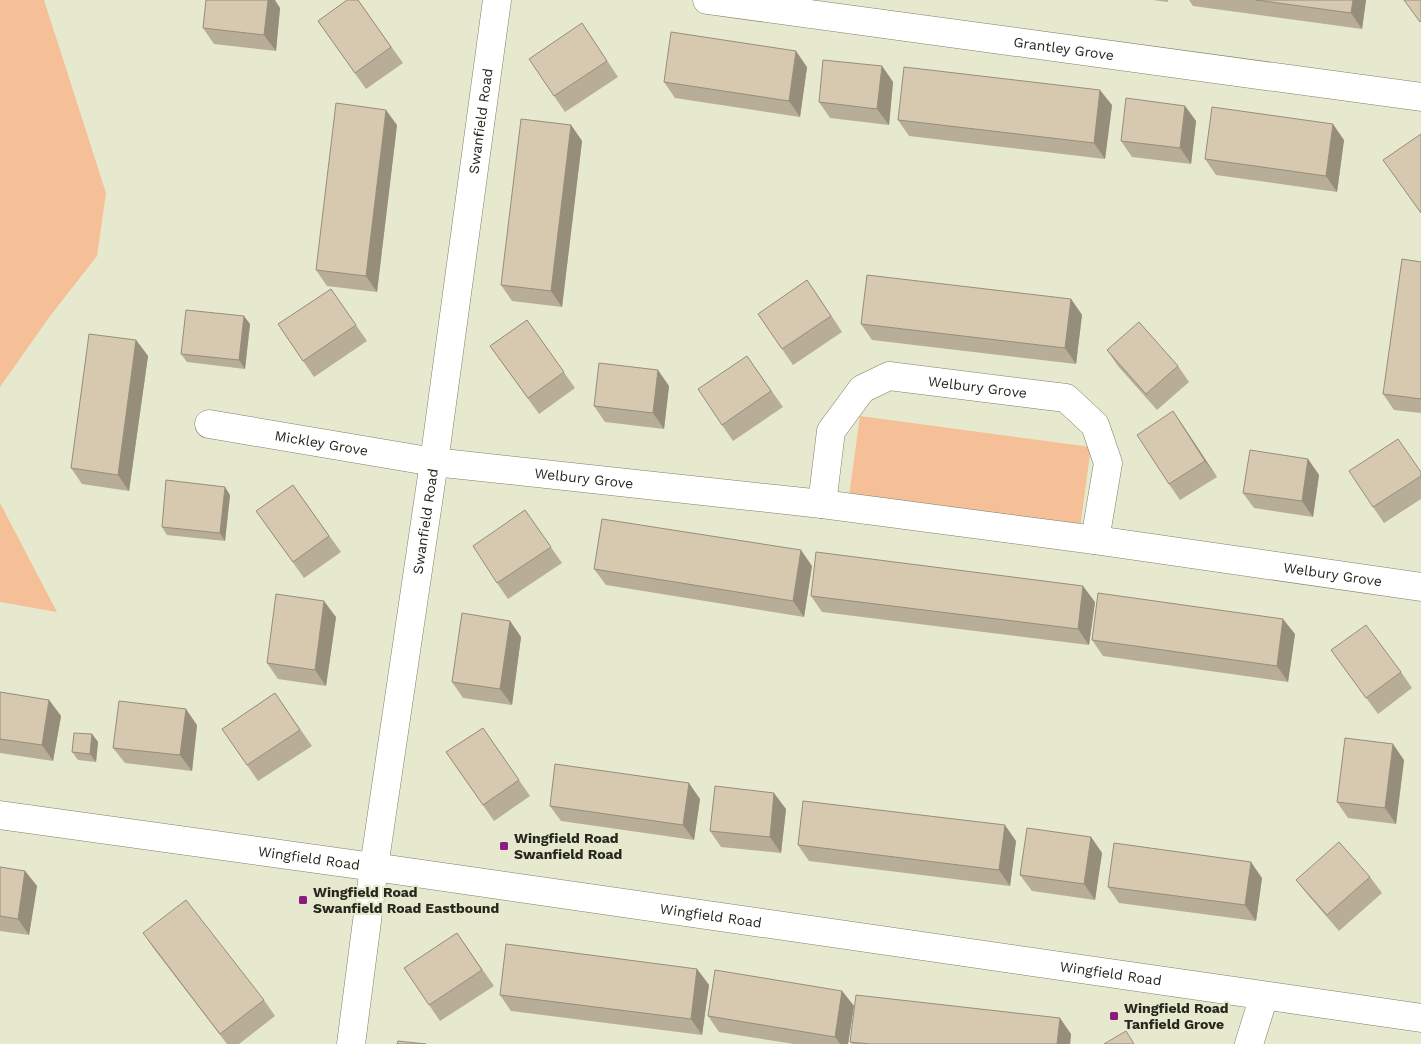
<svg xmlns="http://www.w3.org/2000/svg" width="1421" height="1044" font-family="'Work Sans',sans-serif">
	<rect width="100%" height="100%" fill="#e6e9cd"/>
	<g fill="#f5bf98">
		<polygon points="0,0 44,0 106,193 97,256 50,316 0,387"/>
		<polygon points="860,416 1091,447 1080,528 849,496"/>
		<polygon points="0,503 57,612 0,602"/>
	</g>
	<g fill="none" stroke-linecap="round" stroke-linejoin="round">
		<defs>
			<g id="minor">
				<path id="s1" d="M707,0l714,97"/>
				<path id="s2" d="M209,424l225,38 388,42 273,36 326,47"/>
				<path id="s3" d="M822,504l9,-73 31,-42 27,-13 177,22 29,27 13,38 -13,77"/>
				<path id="s4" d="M0,815l374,52 1047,151"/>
				<path id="s5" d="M351,1044l23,-177 60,-405 63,-462"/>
				<polyline points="1249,1044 1264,996"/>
			</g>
		</defs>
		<use href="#minor" stroke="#7e8067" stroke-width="29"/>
		<use href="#minor" stroke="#fff" stroke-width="28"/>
	</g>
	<g fill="#b8ad97">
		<polygon points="358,0 403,63 366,89 318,21"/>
		<polygon points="1153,0 1168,0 1168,2"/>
		<polygon points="1189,0 1366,0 1362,29 1193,6"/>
		<polygon points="280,8 276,51 214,44 203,28"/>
		<polygon points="582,23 618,77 565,112 554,96"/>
		<polygon points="882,66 893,82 889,125 830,118 819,102"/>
		<polygon points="807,67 800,117 675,98 664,82"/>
		<polygon points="1112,105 1105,159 909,136 898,120"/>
		<polygon points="1185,106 1196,121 1191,164 1132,157 1121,141"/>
		<polygon points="397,125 377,292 327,286 316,270"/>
		<polygon points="571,125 582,141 562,307 512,301 501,285"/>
		<polygon points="1344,140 1337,192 1216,175 1205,159"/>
		<polygon points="1421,262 1421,413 1394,410 1383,394"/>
		<polygon points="807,280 842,332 793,365 758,314"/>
		<polygon points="331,289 367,341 314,377 278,324"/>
		<polygon points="1071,299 1082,315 1076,364 872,340 861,324"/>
		<polygon points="527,320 575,388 539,414 490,346"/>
		<polygon points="250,324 245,369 187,362 181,354"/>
		<polygon points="136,340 148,356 129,491 82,484 71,468"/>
		<polygon points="1107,350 1178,366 1189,382 1157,410 1118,366"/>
		<polygon points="747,356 783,407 733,441 722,425"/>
		<polygon points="669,386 664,429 605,422 594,406"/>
		<polygon points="1173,411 1217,477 1180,500 1169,484"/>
		<polygon points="1398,439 1421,472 1421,499 1384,523 1373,507"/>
		<polygon points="1308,459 1319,475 1313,517 1254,508 1243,493"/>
		<polygon points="293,485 341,552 304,578 256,511"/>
		<polygon points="230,495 225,541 167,535 162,527"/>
		<polygon points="525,510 562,563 508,599 497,583"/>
		<polygon points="812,566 804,617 606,585 594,569"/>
		<polygon points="811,596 1095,602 1089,645 822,612"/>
		<polygon points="336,617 326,686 278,679 267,663"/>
		<polygon points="510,621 521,637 512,705 463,698 452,682"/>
		<polygon points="1295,634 1288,682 1103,656 1092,640"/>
		<polygon points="1331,650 1401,672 1412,688 1378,714"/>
		<polygon points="0,692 49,700 61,716 53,761 0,753"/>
		<polygon points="275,693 312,746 258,781 222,729"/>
		<polygon points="197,725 192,771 125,763 113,748"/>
		<polygon points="483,728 530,796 494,821 446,752"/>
		<polygon points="92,734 98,742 96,762 78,760 72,752"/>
		<polygon points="1404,760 1396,824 1348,818 1337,802"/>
		<polygon points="700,799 694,840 561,821 550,806"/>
		<polygon points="786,809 781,853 721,847 710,831"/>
		<polygon points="1091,837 1102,853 1095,900 1032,891 1020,875"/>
		<polygon points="1016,841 1010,886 809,861 798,845"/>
		<polygon points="0,867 25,871 37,886 29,935 0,931"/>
		<polygon points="1370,877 1382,893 1339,931 1308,895 1296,880"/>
		<polygon points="1262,878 1256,921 1119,903 1108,887"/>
		<polygon points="143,933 264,1000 275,1016 239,1044 227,1044 154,949"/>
		<polygon points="457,933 494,986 440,1021 404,968"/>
		<polygon points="697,969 709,985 702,1035 511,1011 500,995"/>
		<polygon points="842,991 854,1006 848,1044 794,1044 719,1032 708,1016"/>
		<polygon points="1071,1034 1070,1044 852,1044 850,1042"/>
	</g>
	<g fill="#968d7b">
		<polygon points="268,0 275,0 280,8 276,51 264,35"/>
		<polygon points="1353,0 1366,0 1362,29 1351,13"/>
		<polygon points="796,51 807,67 800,117 789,101"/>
		<polygon points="882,66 893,82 889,125 877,109"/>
		<polygon points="1100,90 1112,105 1105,159 1094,143"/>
		<polygon points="1185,106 1196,121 1191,164 1180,148"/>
		<polygon points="386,110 397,125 377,292 366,276"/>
		<polygon points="1333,124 1344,140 1337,192 1326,176"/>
		<polygon points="571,125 582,141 562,307 551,291"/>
		<polygon points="807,280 818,296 842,332 831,316"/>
		<polygon points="1071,299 1082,315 1076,364 1065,348"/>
		<polygon points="244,316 250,324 245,369 239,360"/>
		<polygon points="136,340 148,356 129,491 118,475"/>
		<polygon points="658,370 669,386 664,429 653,413"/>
		<polygon points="1173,411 1184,427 1217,477 1205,461"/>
		<polygon points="1308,459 1319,475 1313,517 1302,501"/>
		<polygon points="225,487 230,495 225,541 220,533"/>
		<polygon points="801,550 812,566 804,617 793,601"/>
		<polygon points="1083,586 1095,602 1089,645 1078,629"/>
		<polygon points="324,601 336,617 326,686 315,670"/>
		<polygon points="1283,619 1295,634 1288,682 1277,666"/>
		<polygon points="510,621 521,637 512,705 500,689"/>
		<polygon points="49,700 61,716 53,761 42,745"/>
		<polygon points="186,709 197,725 192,771 180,755"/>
		<polygon points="92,734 98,742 96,762 90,754"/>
		<polygon points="1393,744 1404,760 1396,824 1385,808"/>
		<polygon points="689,783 700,799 694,840 683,825"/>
		<polygon points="774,793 786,809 781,853 770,837"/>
		<polygon points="1005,825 1016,841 1010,886 999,870"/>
		<polygon points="1091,837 1102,853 1095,900 1084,884"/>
		<polygon points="1251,862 1262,878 1256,921 1245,905"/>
		<polygon points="25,871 37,886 29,935 18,919"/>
		<polygon points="697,969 709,985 702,1035 691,1019"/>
		<polygon points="842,991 854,1006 848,1044 840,1044 835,1037"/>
		<polygon points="1060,1018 1071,1034 1070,1044 1057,1044"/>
	</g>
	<g fill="#d6c9b0" stroke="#968d7b">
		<polygon points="206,0 268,0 264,35 203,28"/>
		<polygon points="347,0 358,0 391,47 355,73 318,21"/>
		<polygon points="1256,0 1353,0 1351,13"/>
		<polygon points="1404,0 1421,0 1421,21 1420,22"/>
		<polygon points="582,23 607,61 554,96 529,59"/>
		<polygon points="671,32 796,51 789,101 664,82"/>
		<polygon points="823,60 882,66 877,109 819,102"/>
		<polygon points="904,67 1100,90 1094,143 898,120"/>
		<polygon points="1126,98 1185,106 1180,148 1121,141"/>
		<polygon points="336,103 386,110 366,276 316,270"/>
		<polygon points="1212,107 1333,124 1326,176 1205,159"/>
		<polygon points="521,119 571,125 551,291 501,285"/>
		<polygon points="1421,134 1421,213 1383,160"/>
		<polygon points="1402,259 1421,262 1421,399 1383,394"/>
		<polygon points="867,275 1071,299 1065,348 861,324"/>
		<polygon points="807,280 831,316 782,349 758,314"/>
		<polygon points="331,289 356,325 303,361 278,324"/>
		<polygon points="186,310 244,316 239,360 181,354"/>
		<polygon points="527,320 564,372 528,398 490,346"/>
		<polygon points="1139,322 1178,366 1146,394 1107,350"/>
		<polygon points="89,334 136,340 118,475 71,468"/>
		<polygon points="747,356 771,391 722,425 698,389"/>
		<polygon points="599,363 658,370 653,413 594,406"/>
		<polygon points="1173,411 1205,461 1169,484 1137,435"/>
		<polygon points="1398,439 1421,472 1421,476 1373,507 1349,471"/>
		<polygon points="1250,450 1308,459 1302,501 1243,493"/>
		<polygon points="166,480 225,487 220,533 162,527"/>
		<polygon points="293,485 329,536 293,562 256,511"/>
		<polygon points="525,510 551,547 497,583 473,546"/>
		<polygon points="602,519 801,550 793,601 594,569"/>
		<polygon points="816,552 1083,586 1078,629 811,596"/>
		<polygon points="1098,593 1283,619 1277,666 1092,640"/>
		<polygon points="276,594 324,601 315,670 267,663"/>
		<polygon points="462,613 510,621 500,689 452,682"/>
		<polygon points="1366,625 1401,672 1366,698 1331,650"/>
		<polygon points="0,692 49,700 42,745 0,739"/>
		<polygon points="275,693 300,730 247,765 222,729"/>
		<polygon points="119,701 186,709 180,755 113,748"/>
		<polygon points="483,728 519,780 483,805 446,752"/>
		<polygon points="74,733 92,734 90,754 72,752"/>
		<polygon points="1345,738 1393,744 1385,808 1337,802"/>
		<polygon points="555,764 689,783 683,825 550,806"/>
		<polygon points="715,786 774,793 770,837 710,831"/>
		<polygon points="803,801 1005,825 999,870 798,845"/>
		<polygon points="1027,828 1091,837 1084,884 1020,875"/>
		<polygon points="1339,842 1370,877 1327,915 1296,880"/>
		<polygon points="1114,843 1251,862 1245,905 1108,887"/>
		<polygon points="0,867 25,871 18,919 0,916"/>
		<polygon points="186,900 264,1000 220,1034 143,933"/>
		<polygon points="457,933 482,970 429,1005 404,968"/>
		<polygon points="506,944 697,969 691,1019 500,995"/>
		<polygon points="715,970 842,991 835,1037 708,1016"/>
		<polygon points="856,995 1060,1018 1057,1044 871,1044 850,1042"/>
		<polygon points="1126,1031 1134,1044 1104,1044"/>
		<polygon points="398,1041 426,1044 397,1044"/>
	</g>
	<g fill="#8b1b7f" stroke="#e6e9cd" stroke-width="2">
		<rect x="499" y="841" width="10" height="10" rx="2.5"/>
		<rect x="298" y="895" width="10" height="10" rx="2.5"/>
		<rect x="1109" y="1011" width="10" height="10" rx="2.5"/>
	</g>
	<g text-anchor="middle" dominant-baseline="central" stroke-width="4.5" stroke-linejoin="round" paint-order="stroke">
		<g font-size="14" fill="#26271d" stroke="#e6e9cd">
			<text stroke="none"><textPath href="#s1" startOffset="360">Grantley Grove</textPath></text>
			<text stroke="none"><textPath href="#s5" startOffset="932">Swanfield Road</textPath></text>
			<text stroke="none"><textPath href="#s3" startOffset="245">Welbury Grove</textPath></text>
			<text stroke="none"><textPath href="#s2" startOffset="114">Mickley Grove</textPath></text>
			<text stroke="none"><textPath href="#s2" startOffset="379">Welbury Grove</textPath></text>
			<text stroke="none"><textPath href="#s5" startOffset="528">Swanfield Road</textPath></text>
			<text stroke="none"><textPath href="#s2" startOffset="1134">Welbury Grove</textPath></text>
			<text stroke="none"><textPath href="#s4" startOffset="312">Wingfield Road</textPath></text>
			<text stroke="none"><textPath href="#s4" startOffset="718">Wingfield Road</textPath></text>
			<text stroke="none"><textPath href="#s4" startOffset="1122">Wingfield Road</textPath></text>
		</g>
		<g font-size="14" font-weight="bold" fill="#26271d" stroke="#e6e9cd" text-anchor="start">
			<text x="514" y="838">Wingfield Road<tspan x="514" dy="16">Swanfield Road</tspan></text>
			<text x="313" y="892">Wingfield Road<tspan x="313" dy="16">Swanfield Road Eastbound</tspan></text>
			<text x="1124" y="1008">Wingfield Road<tspan x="1124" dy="16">Tanfield Grove</tspan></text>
		</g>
	</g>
</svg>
